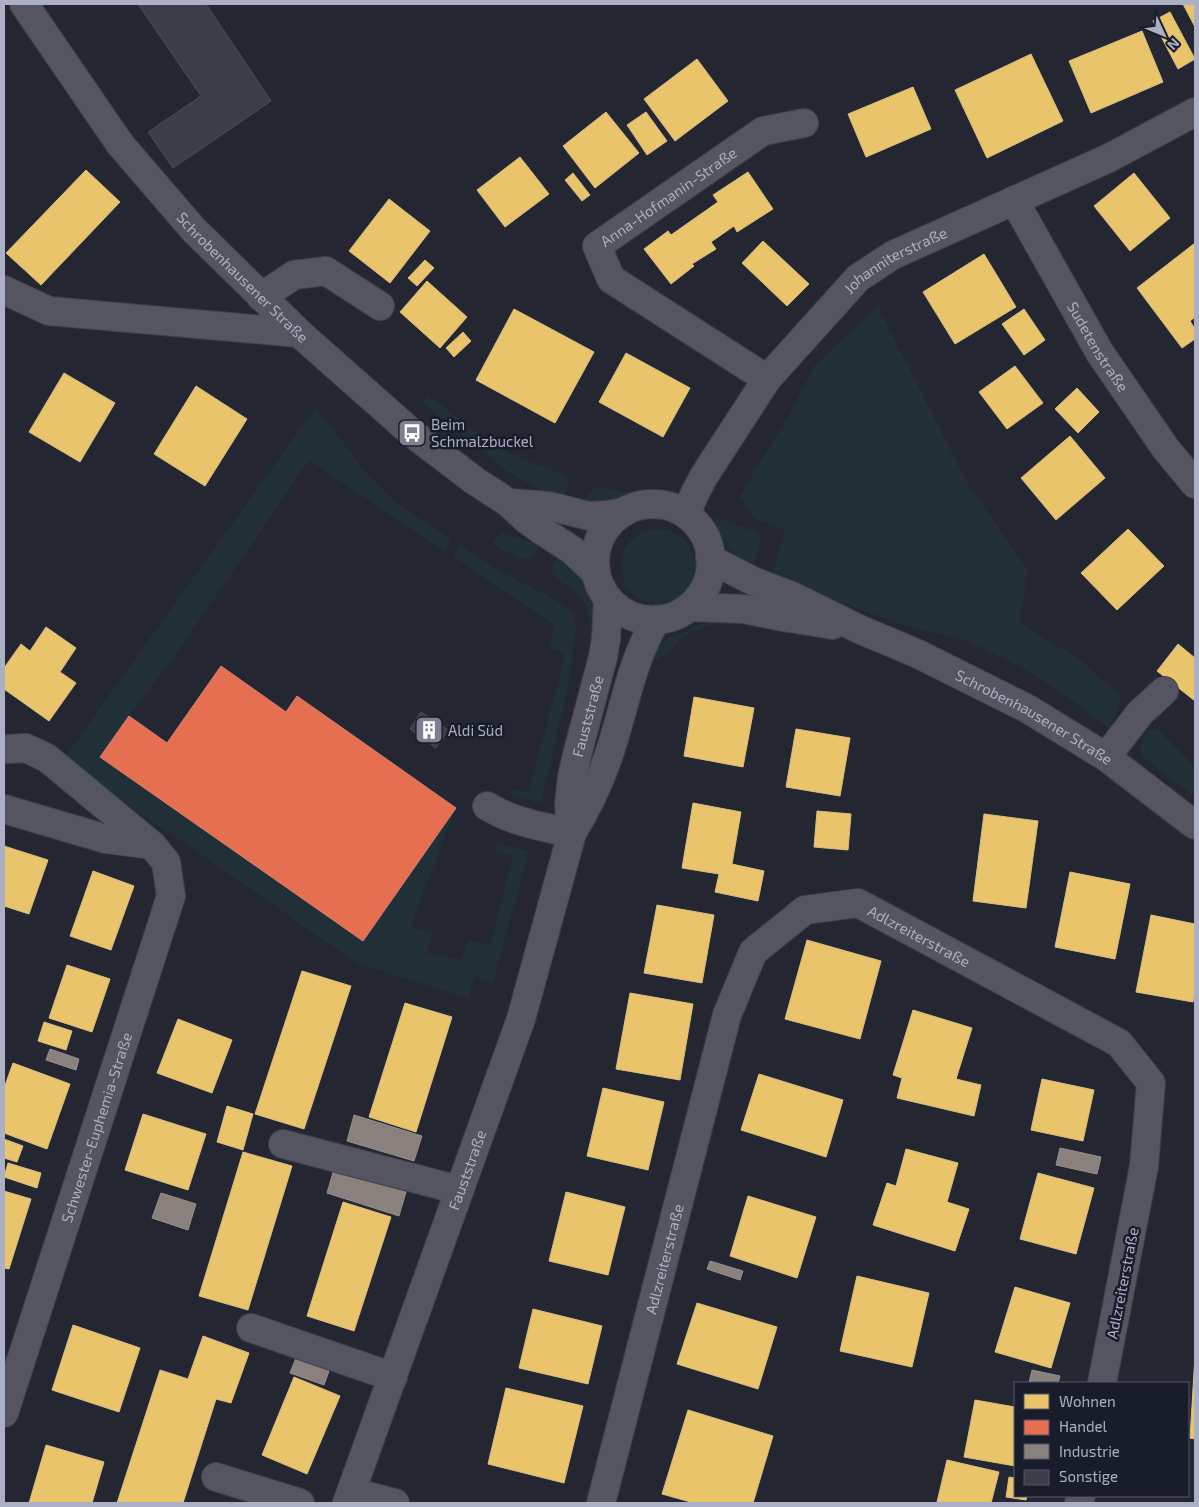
<svg xmlns="http://www.w3.org/2000/svg" width="1199" height="1507" font-family="'Exo 2',sans-serif">
	<rect width="100%" height="100%" fill="#242731"/>
	<g fill="#212f36">
		<polygon points="878,306 966,481 1028,570 1019,623 1078,658 1122,697 1110,729 1063,693 1015,664 960,638 905,626 772,577 784,529 756,520 739,497 788,417 814,366"/>
		<polygon points="428,395 484,438 515,456 565,475 570,481 562,501 509,473 423,403"/>
		<path d="M315,408c19,20 34,44 52,65 23,26 52,48 82,64l3,5 -7,9 -136,-91 -124,182 -56,74 -28,41 262,184 93,-133 -46,119 23,5 -7,21 35,7 7,-20 22,5 23,-89 -18,-4 1,-6 5,-2 26,7 1,3 -35,129 -18,-6 -7,21 -112,-35 -158,-111 -60,-39 -73,-56z"/>
		<path d="M600,487l24,5h33l-26,7 -11,4 -38,3c4,-10 7,-17 18,-19z"/>
		<path d="M713,515l43,17c4,4 5,6 4,11l-9,27c-18,-14 -32,-31 -38,-55z"/>
		<circle cx="658" cy="566" r="37"/>
		<path d="M500,532l21,7 20,6c-2,3 -3,8 -5,10 -10,12 -34,-6 -43,-12z"/>
		<polygon points="462,546 502,572 554,599 567,607 574,615 576,628 569,683 541,803 515,797 512,796 511,789 529,792 565,654 550,648 554,624 453,556 459,547"/>
		<path d="M559,555l26,22 10,38 -3,28 -2,1c0,-18 2,-30 -8,-46 -6,-9 -31,-18 -30,-29 1,-5 5,-10 7,-14z"/>
		<path d="M715,621h23c-19,3 -39,5 -56,17 -4,3 -7,8 -10,12 -6,5 -13,9 -21,11l-1,-6 18,-17 14,-4 16,-9z"/>
		<path d="M1157,729l38,38v30l-52,-40c-5,-11 -1,-18 6,-27z"/>
	</g>
	<g fill="#e9c46a" stroke="#d7be85">
		<polygon points="1183,4 1195,4 1195,27"/>
		<polygon points="1170,12 1195,59 1178,69 1153,21"/>
		<polygon points="1142,31 1163,82 1091,113 1069,61"/>
		<polygon points="1031,54 1063,121 987,158 955,90"/>
		<polygon points="697,59 728,101 675,141 644,99"/>
		<polygon points="913,87 931,129 866,157 848,114"/>
		<polygon points="606,112 639,153 595,188 563,146"/>
		<polygon points="646,112 667,141 647,155 627,125"/>
		<polygon points="520,157 549,194 505,227 477,190"/>
		<polygon points="86,170 120,202 41,285 6,253"/>
		<polygon points="748,172 773,209 737,232 734,226 711,242 716,249 692,264 694,266 671,284 644,249 668,231 671,235 718,202 713,195"/>
		<polygon points="573,173 590,195 582,201 565,180"/>
		<polygon points="1134,173 1170,218 1130,251 1094,206"/>
		<polygon points="389,199 430,231 390,283 349,251"/>
		<polygon points="763,241 809,284 787,306 742,263"/>
		<polygon points="1195,243 1195,317 1190,321 1195,329 1195,339 1182,348 1137,288"/>
		<polygon points="984,254 1016,307 955,344 923,292"/>
		<polygon points="425,260 434,268 417,286 408,278"/>
		<polygon points="427,281 467,317 440,348 400,312"/>
		<polygon points="514,309 594,352 555,423 476,380"/>
		<polygon points="1024,309 1045,340 1024,355 1002,324"/>
		<polygon points="463,332 471,341 454,357 446,348"/>
		<polygon points="626,353 690,388 663,437 599,402"/>
		<polygon points="1015,366 1043,403 1007,429 979,392"/>
		<polygon points="64,373 115,403 80,462 29,432"/>
		<polygon points="196,386 247,419 205,486 154,454"/>
		<polygon points="1077,388 1099,412 1078,433 1055,409"/>
		<polygon points="1070,436 1105,478 1056,520 1021,478"/>
		<polygon points="1128,529 1164,566 1117,610 1081,573"/>
		<polygon points="46,627 76,648 60,672 76,683 49,721 4,689 4,668 21,644 30,651"/>
		<polygon points="1178,644 1195,658 1195,701 1157,671"/>
		<polygon points="694,697 754,708 743,767 684,756"/>
		<polygon points="796,729 850,738 840,796 786,787"/>
		<polygon points="693,803 741,812 732,864 764,871 758,901 715,892 719,874 682,868"/>
		<polygon points="817,811 851,814 848,850 814,847"/>
		<polygon points="984,814 1038,821 1026,908 973,901"/>
		<polygon points="4,846 48,860 29,914 4,906"/>
		<polygon points="93,871 134,886 111,950 70,936"/>
		<polygon points="1070,872 1130,884 1115,959 1055,947"/>
		<polygon points="657,905 714,915 702,983 644,973"/>
		<polygon points="1151,915 1195,924 1195,990 1193,1002 1136,992"/>
		<polygon points="807,940 881,961 860,1039 785,1019"/>
		<polygon points="67,965 110,979 92,1032 49,1018"/>
		<polygon points="302,971 351,986 304,1129 255,1114"/>
		<polygon points="630,993 693,1004 680,1080 616,1069"/>
		<polygon points="405,1003 452,1017 416,1132 369,1117"/>
		<polygon points="913,1010 972,1028 956,1079 981,1085 974,1116 897,1098 902,1078 893,1075"/>
		<polygon points="178,1019 232,1040 212,1093 157,1073"/>
		<polygon points="44,1022 72,1031 66,1050 38,1041"/>
		<polygon points="13,1063 70,1084 47,1149 4,1133 4,1088"/>
		<polygon points="759,1074 843,1100 826,1157 741,1130"/>
		<polygon points="1042,1079 1094,1090 1083,1141 1031,1130"/>
		<polygon points="603,1088 664,1102 648,1170 587,1156"/>
		<polygon points="227,1106 253,1114 243,1150 217,1142"/>
		<polygon points="143,1114 206,1134 188,1190 125,1170"/>
		<polygon points="4,1139 23,1146 17,1162 4,1158"/>
		<polygon points="906,1149 958,1163 947,1202 969,1209 955,1251 873,1225 887,1183 896,1186"/>
		<polygon points="243,1152 292,1166 248,1310 199,1296"/>
		<polygon points="8,1163 41,1173 37,1188 4,1177"/>
		<polygon points="1038,1173 1094,1188 1076,1254 1020,1239"/>
		<polygon points="4,1191 31,1199 9,1269 4,1268"/>
		<polygon points="566,1192 625,1207 608,1275 549,1261"/>
		<polygon points="748,1196 816,1217 797,1278 730,1256"/>
		<polygon points="343,1202 391,1217 354,1331 307,1316"/>
		<polygon points="857,1276 929,1293 912,1367 840,1351"/>
		<polygon points="1015,1287 1070,1303 1051,1368 995,1352"/>
		<polygon points="697,1303 777,1327 758,1389 677,1364"/>
		<polygon points="533,1309 602,1326 588,1384 519,1368"/>
		<polygon points="73,1325 140,1348 119,1412 52,1390"/>
		<polygon points="203,1336 249,1353 231,1403 216,1399 183,1503 117,1503 160,1370 188,1379"/>
		<polygon points="1195,1356 1195,1439 1190,1438"/>
		<polygon points="294,1377 340,1396 307,1474 262,1455"/>
		<polygon points="506,1388 583,1406 564,1483 488,1464"/>
		<polygon points="975,1400 1015,1407 1015,1466 964,1457"/>
		<polygon points="688,1410 773,1436 753,1503 694,1503 662,1494"/>
		<polygon points="46,1445 104,1462 92,1503 29,1503"/>
		<polygon points="947,1460 999,1472 991,1503 944,1503 937,1502"/>
		<polygon points="1009,1477 1015,1478 1015,1496 1027,1496 1026,1500 1006,1497"/>
	</g>
	<polygon fill="#e76f51" stroke="#d58274" points="221,666 286,712 297,696 456,808 363,941 100,757 129,716 167,743"/>
	<g fill="#8a817c" stroke="#948f92">
		<polygon points="50,1049 79,1059 76,1070 46,1060"/>
		<polygon points="354,1115 422,1136 414,1161 347,1141"/>
		<polygon points="1060,1148 1101,1157 1097,1174 1056,1165"/>
		<polygon points="334,1169 406,1192 399,1216 327,1193"/>
		<polygon points="161,1193 196,1204 188,1230 152,1218"/>
		<polygon points="710,1261 743,1271 740,1280 707,1269"/>
		<polygon points="296,1358 329,1371 324,1385 290,1373"/>
		<polygon points="1032,1370 1060,1376 1058,1383 1029,1383"/>
	</g>
	<g fill="#3b3e48" stroke="#4b4e5a">
		<polygon points="138,4 206,4 271,101 173,168 148,132 201,96"/>
		<polygon points="421,712 448,730 436,748 410,729"/>
	</g>
	<g fill="none" stroke-linecap="round" stroke-linejoin="round">
		<defs>
			<g id="minor">
				<path id="s1" d="M24,4l96,140 73,85 106,104 113,100 63,48 34,22 17,16 15,11 31,20 24,23"/>
				<path id="s2" d="M1014,200l86,153 66,96 29,35"/>
				<polyline points="4,290 49,311 299,333"/>
				<polyline points="261,297 294,275 326,271 380,306"/>
				<path id="s3" d="M767,379l-156,-100 -14,-33 166,-115 41,-8"/>
				<polyline points="509,503 549,506 589,516 606,515 624,512"/>
				<circle cx="653" cy="562" r="58"/>
				<path id="s4" d="M686,514l8,-19 10,-19 63,-97 91,-101 35,-23 216,-97 86,-46"/>
				<path id="s5" d="M710,559l45,23 37,14 69,34 55,23 112,56 78,48 89,68"/>
				<polyline points="690,607 744,609 783,617 833,625"/>
				<polyline points="1106,757 1140,713 1164,691"/>
				<path d="M487,806c26,16 55,21 85,27"/>
				<polyline points="4,809 106,839 152,845"/>
				<path id="s6" d="M572,833l-3,-28 3,-28 6,-26 25,-94 3,-18 2,-40"/>
				<polyline points="283,1144 459,1190"/>
				<polyline points="251,1328 393,1377"/>
				<path id="s7" d="M4,1413l167,-517 -5,-34 -14,-17 -105,-87 -21,-10 -18,1"/>
				<polyline points="216,1477 300,1503"/>
				<polyline points="352,1492 395,1503"/>
				<path id="s8" d="M347,1503l174,-484 51,-186c14,-23 26,-47 35,-73 17,-47 23,-97 49,-140"/>
				<path id="s9" d="M601,1503l126,-488 26,-63 52,-42 53,-7 261,140 32,40 -7,83 -42,217"/>
				<polyline points="1079,1503 1081,1496"/>
			</g>
		</defs>
		<use href="#minor" stroke="#40424a" stroke-width="30"/>
		<use href="#minor" stroke="#545560" stroke-width="28"/>
	</g>
	<defs>
		<symbol id="bus-square" viewBox="-11 -11 22 22"><rect x="-9" y="-9" width="18" height="18" rx="4" fill="#7c8091" stroke="#181c2b"/><path d="M-5-6H5V4H4V6H2V4H-2V6H-4V4H-5ZM-3.5-4V0h7V-4ZM-3.5 1.2v1.5H-2V1.2ZM2 1.2v1.5H3.5V1.2Z" fill="#fff"/></symbol>
		<symbol id="building-square" viewBox="-11 -11 22 22"><rect x="-9" y="-9" width="18" height="18" rx="4" fill="#7c8091" stroke="#181c2b"/><path d="M-4-6H4V6H1V3H-1V6H-4ZM-2.5-4.3h1.7v1.8h-1.7ZM.8-4.3h1.7v1.8H.8ZM-2.5-1h1.7V.8h-1.7ZM.8-1h1.7V.8H.8Z" fill="#fff"/></symbol>
	</defs>
	<g fill-rule="evenodd">
		<use href="#bus-square" x="396" y="417" width="32" height="32"/>
		<use href="#building-square" x="413" y="714" width="32" height="32"/>
	</g>
	<g text-anchor="middle" dominant-baseline="central" stroke-width="5" stroke-linejoin="round" paint-order="stroke">
		<g font-size="15" fill="#acb0c4" stroke="#181c2b">
			<text stroke="none"><textPath href="#s3" startOffset="308">Anna-Hofmanin-Straße</textPath></text>
			<text stroke="none"><textPath href="#s4" startOffset="335">Johanniterstraße</textPath></text>
			<text stroke="none"><textPath href="#s1" startOffset="351">Schrobenhausener Straße</textPath></text>
			<text stroke="none"><textPath href="#s2" startOffset="169">Sudetenstraße</textPath></text>
			<text stroke="none"><textPath href="#s6" startOffset="119">Fauststraße</textPath></text>
			<text stroke="none"><textPath href="#s5" startOffset="361">Schrobenhausener Straße</textPath></text>
			<text stroke="none"><textPath href="#s9" startOffset="762">Adlzreiterstraße</textPath></text>
			<text stroke="none"><textPath href="#s7" startOffset="300">Schwester-Euphemia-Straße</textPath></text>
			<text stroke="none"><textPath href="#s8" startOffset="354">Fauststraße</textPath></text>
			<text stroke="none"><textPath href="#s9" startOffset="252">Adlzreiterstraße</textPath></text>
			<text transform="translate(1122 1283) rotate(-79)">Adlzreiterstraße</text>
		</g>
		<g font-size="15" fill="#acb0c4" stroke="#181c2b" text-anchor="start">
			<text x="431" y="424">Beim<tspan x="431" dy="17">Schmalzbuckel</tspan></text>
			<text x="448" y="730">Aldi Süd</text>
		</g>
	</g>
	<rect width="1199" height="1507" fill="none" stroke="#acb0c4" stroke-width="10"/>
	<rect x="1014" y="1382" width="175" height="115" fill="#181c2b" stroke="#535768"/>
	<rect x="1024" y="1394" width="25" height="15" fill="#e9c46a" stroke="#535768"/>
	<text x="1059" y="1407" font-size="15" fill="#acb0c4">Wohnen</text>
	<rect x="1024" y="1420" width="25" height="15" fill="#e76f51" stroke="#535768"/>
	<text x="1059" y="1432" font-size="15" fill="#acb0c4">Handel</text>
	<rect x="1024" y="1444" width="25" height="15" fill="#8a817c" stroke="#535768"/>
	<text x="1059" y="1457" font-size="15" fill="#acb0c4">Industrie</text>
	<rect x="1024" y="1470" width="25" height="15" fill="#3b3e48" stroke="#535768"/>
	<text x="1059" y="1482" font-size="15" fill="#acb0c4">Sonstige</text>
	<g transform="translate(1164 35) rotate(134)" stroke="#181c2b" stroke-width="4" paint-order="stroke">
	<path d="M0-4L9 19L0 12L-9 19Z" fill="#acb0c4"/>
	<text y="-8" font-size="14" font-weight="bold" text-anchor="middle" fill="#acb0c4">N</text>
	</g>
</svg>
